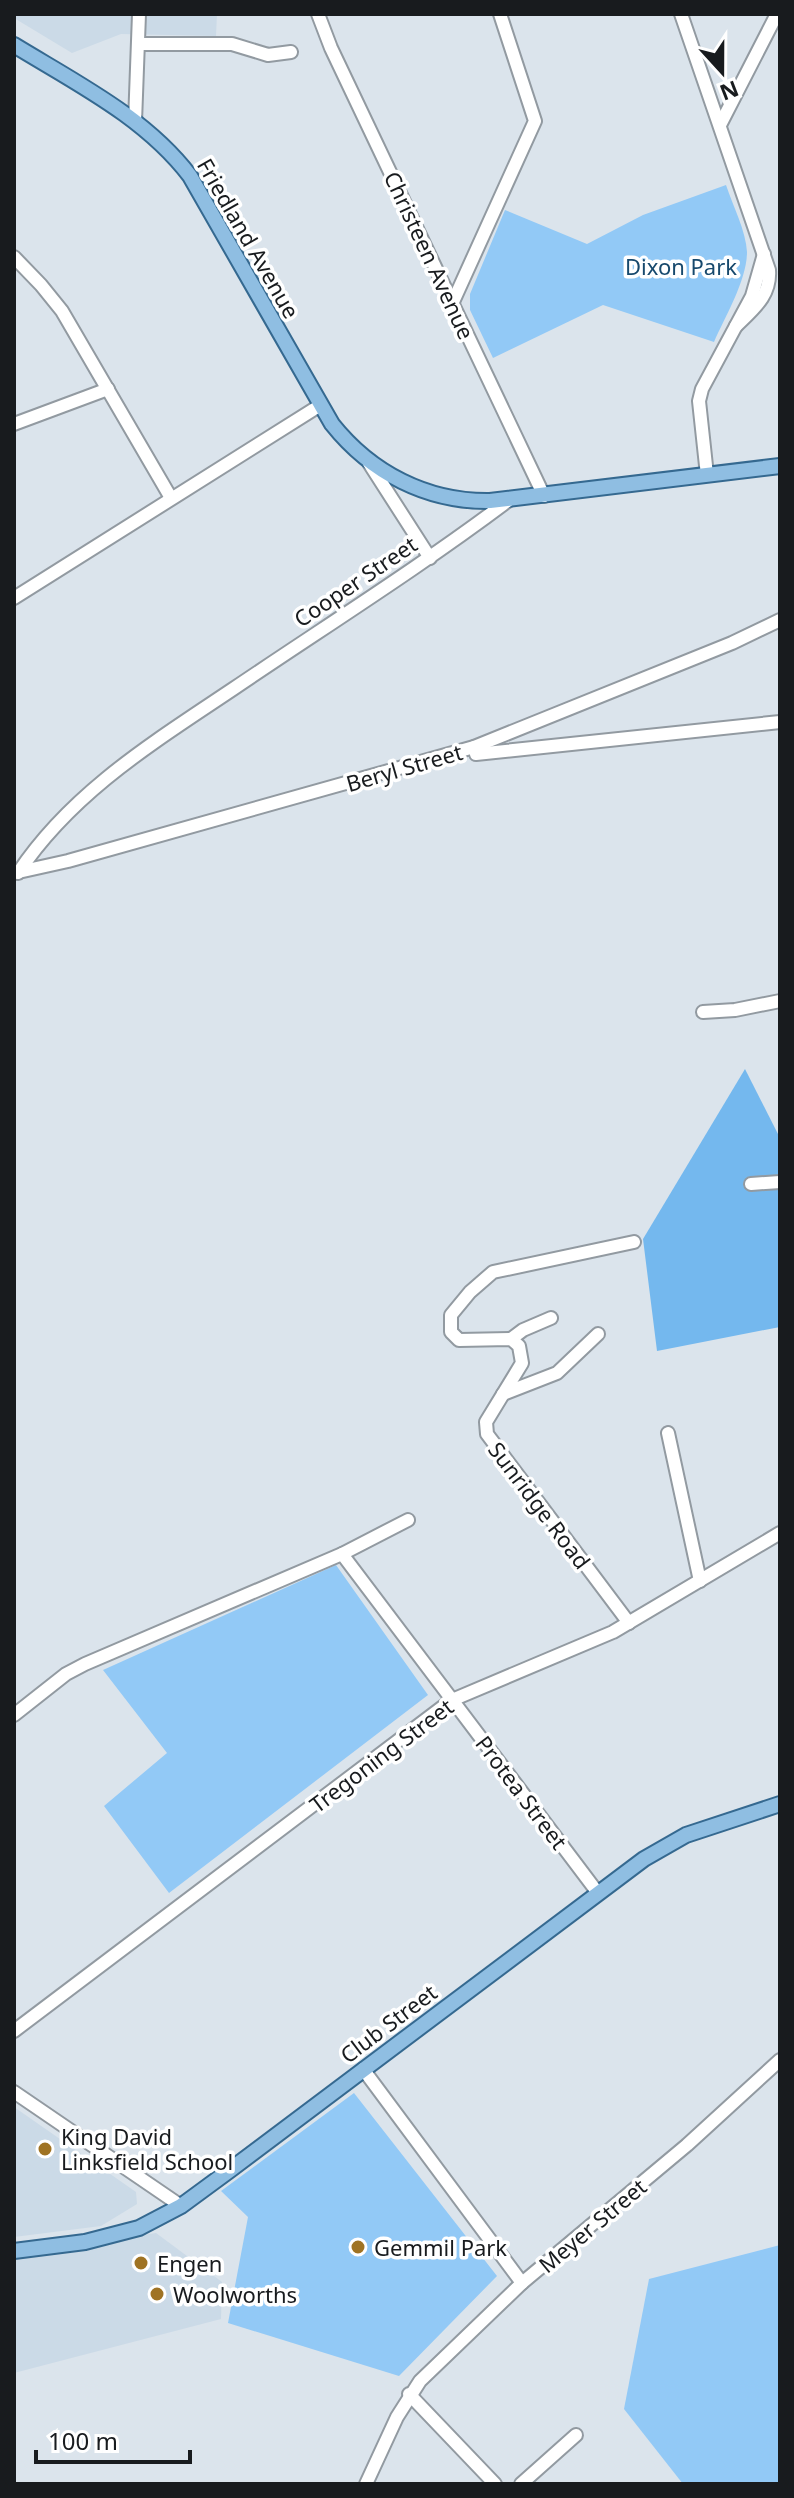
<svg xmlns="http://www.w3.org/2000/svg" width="794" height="2498" font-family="'Noto Sans',sans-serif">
	<rect width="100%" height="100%" fill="#dbe4ec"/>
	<g fill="#cbdae7">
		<polygon points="14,14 217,14 216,36 121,34 72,53 14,18"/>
		<polygon points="14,2107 136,2192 137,2204 101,2226 14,2237"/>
		<polygon points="156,2233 222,2282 221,2319 14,2373 14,2254"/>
	</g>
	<g fill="#92c9f6">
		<path d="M726,185c7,21 20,46 21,67 0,28 -22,65 -33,90l-111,-37 -110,53 -23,-48v-16l35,-84 82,34 56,-29z"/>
		<polygon points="336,1565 428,1695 169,1893 104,1806 167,1753 103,1670"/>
		<polygon points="354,2093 497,2276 399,2376 228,2323 248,2217 221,2191"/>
		<polygon points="780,2245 780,2484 683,2484 624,2409 649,2279"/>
	</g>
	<polygon fill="#74b8ee" points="745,1069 780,1138 780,1327 657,1351 643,1239"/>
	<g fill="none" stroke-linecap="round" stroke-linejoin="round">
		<defs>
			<g id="minor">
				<polyline points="318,14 331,48 544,496"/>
				<path d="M681,14l88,256c2,26 -16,39 -33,56"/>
				<polyline points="138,44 232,44 268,55 291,52"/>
				<polyline points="135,122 139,14"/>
				<polyline points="720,125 777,14"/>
				<polyline points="14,257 41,285 62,311 171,498"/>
				<polyline points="452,304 535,121 500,14"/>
				<polyline points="14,424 108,389"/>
				<polyline points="369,463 430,558"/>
				<polyline points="707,475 699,401 702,389 752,296 764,254"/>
				<polyline points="14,598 319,406"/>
				<polyline points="474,747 476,754 780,722"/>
				<polyline points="14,873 68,861 474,747 732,643 780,620"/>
				<path d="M18,873c54,-81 136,-131 215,-184 93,-63 187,-122 276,-189"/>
				<polyline points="703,1012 735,1010 780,1001"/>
				<polyline points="751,1184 780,1182"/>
				<polyline points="511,1339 523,1330 551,1318"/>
				<polyline points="503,1394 557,1373 598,1334"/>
				<polyline points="668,1433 700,1581"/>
				<polyline points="342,1554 408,1520"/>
				<polyline points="629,1623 487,1434 486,1422 522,1363 519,1346 511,1339 459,1340 451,1332 451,1315 470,1292 493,1272 634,1242"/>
				<polyline points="14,1715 66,1674 85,1664 342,1554 598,1893"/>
				<polyline points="14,2031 452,1700 613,1632 780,1533"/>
				<polyline points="363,2069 522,2283"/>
				<polyline points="14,2092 181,2206"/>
				<polyline points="409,2394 495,2484"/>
				<polyline points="366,2484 397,2417 420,2381 522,2283 687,2145 780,2060"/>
				<polyline points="521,2484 576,2435"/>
			</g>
			<g id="major">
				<path d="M14,45c62,38 131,72 176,131l142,248c39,49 95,78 158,77l290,-35"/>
				<polyline points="14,2251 85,2242 139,2228 181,2206 230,2170 644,1859 686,1835 780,1804"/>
			</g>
		</defs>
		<use href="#minor" stroke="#929aa1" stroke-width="16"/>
		<use href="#major" stroke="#356990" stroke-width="18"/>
		<use href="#minor" stroke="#fff" stroke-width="12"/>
		<use href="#major" stroke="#8fbee2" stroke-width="14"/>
	</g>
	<g fill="#9f7323" stroke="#fff" stroke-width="3">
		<circle cx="45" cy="2149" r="8"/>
		<circle cx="358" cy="2247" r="8"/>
		<circle cx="141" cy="2263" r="8"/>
		<circle cx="157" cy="2294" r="8"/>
	</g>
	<g text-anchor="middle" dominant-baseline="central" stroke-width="7" stroke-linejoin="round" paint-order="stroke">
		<g font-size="22" fill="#181b1e" stroke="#fff">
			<text transform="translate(249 238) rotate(60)">Friedland Avenue</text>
			<text transform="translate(430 255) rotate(65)">Christeen Avenue</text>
			<text transform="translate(355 581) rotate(-34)">Cooper Street</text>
			<text transform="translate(404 767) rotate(-16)">Beryl Street</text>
			<text transform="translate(540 1505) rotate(53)">Sunridge Road</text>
			<text transform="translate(381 1755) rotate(-37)">Tregoning Street</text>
			<text transform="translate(522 1792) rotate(53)">Protea Street</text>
			<text transform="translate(388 2023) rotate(-37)">Club Street</text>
			<text transform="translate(592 2225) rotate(-40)">Meyer Street</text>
		</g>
		<g font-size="22" fill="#17496d" stroke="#fff">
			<text x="681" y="266">Dixon Park</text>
		</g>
		<g font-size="22" fill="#181b1e" stroke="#fff" text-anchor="start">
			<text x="61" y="2136">King David<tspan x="61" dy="25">Linksfield School</tspan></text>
			<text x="374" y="2247">Gemmil Park</text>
			<text x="157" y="2263">Engen</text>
			<text x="173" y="2294">Woolworths</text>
		</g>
	</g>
	<rect width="794" height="2498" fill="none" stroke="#181b1e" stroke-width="32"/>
	<g transform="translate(722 72) rotate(159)" stroke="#ffffff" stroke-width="6" paint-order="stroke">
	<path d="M0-6L14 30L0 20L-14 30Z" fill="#181b1e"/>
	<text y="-12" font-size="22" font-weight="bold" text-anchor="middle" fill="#181b1e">N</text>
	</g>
	<path d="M36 2450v12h154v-12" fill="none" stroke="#181b1e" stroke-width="4"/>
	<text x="48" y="2450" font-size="24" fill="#181b1e" stroke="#ffffff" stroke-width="6" paint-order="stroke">100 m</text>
</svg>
